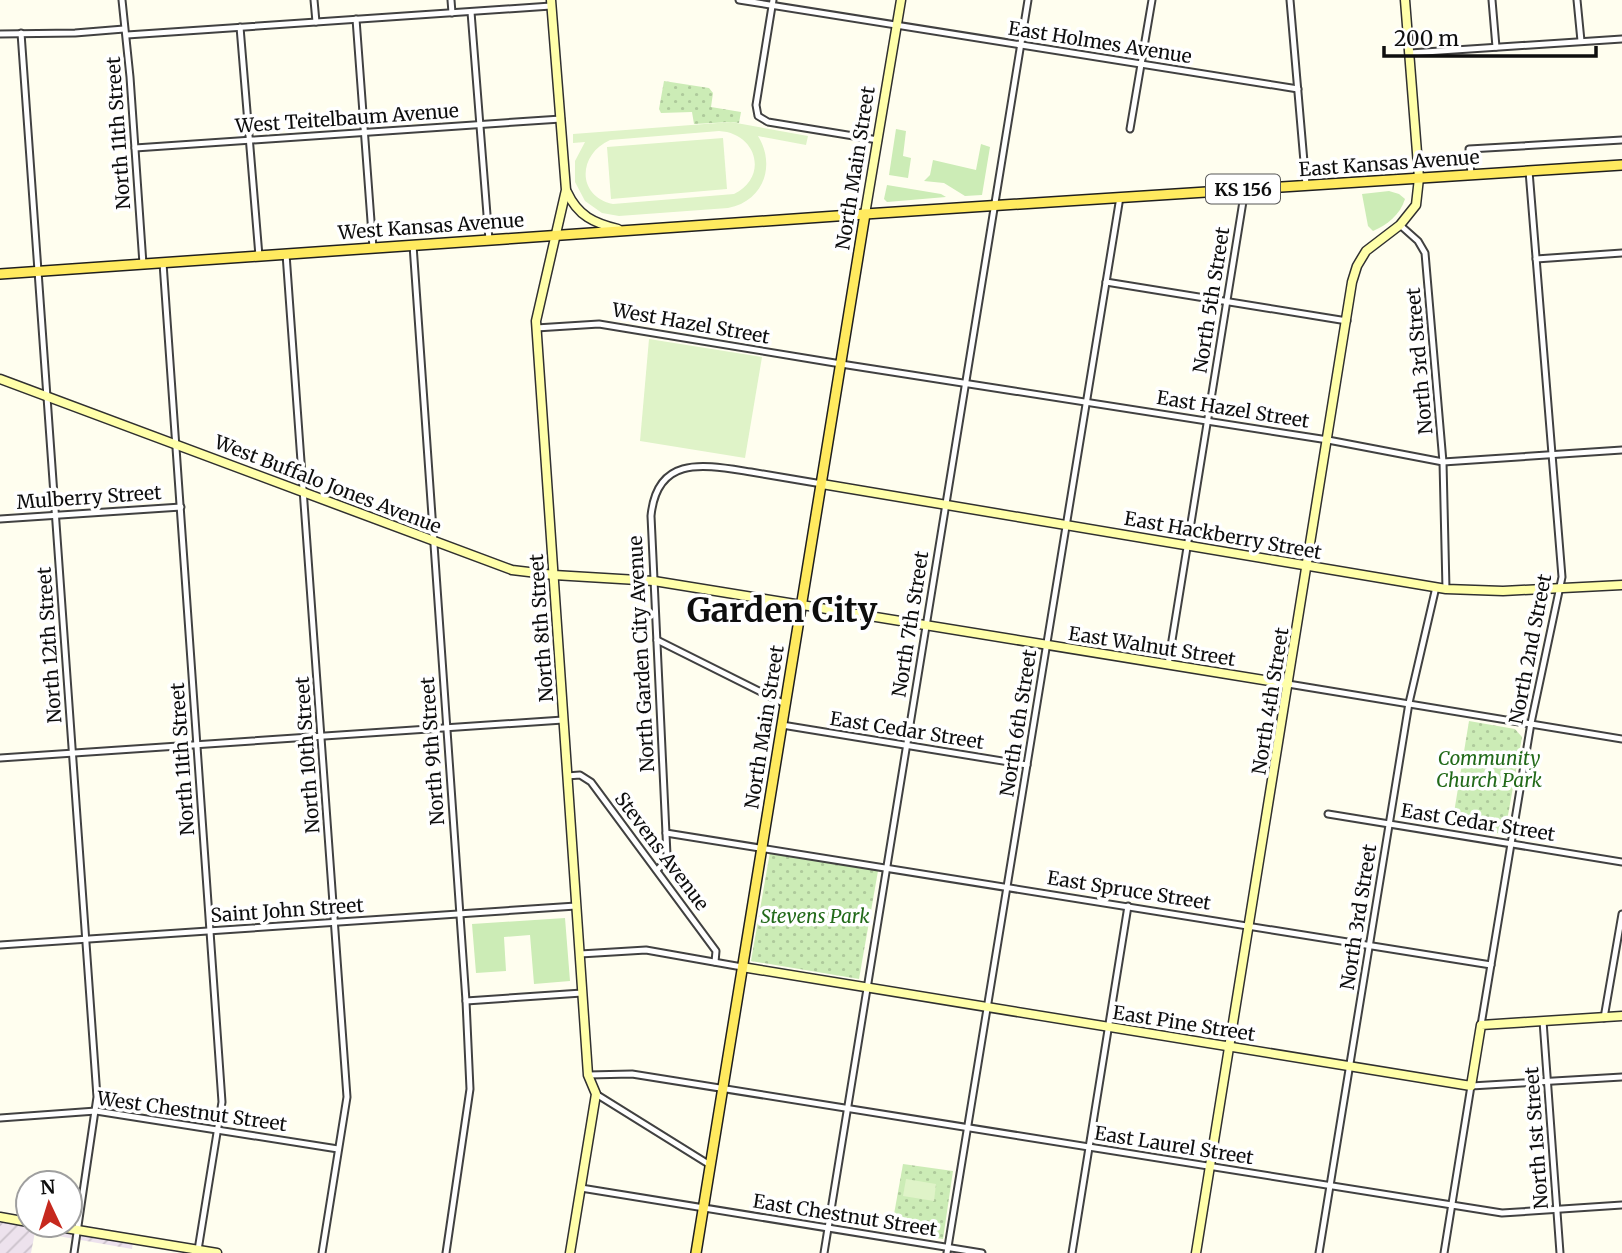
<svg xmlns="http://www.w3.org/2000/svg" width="1622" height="1253" font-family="Merriweather,serif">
	<defs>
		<pattern id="industrial-furrows" width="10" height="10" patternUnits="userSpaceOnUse" patternTransform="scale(1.75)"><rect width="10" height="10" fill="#ede2ed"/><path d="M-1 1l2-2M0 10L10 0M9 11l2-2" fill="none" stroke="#cac1ca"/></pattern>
		<pattern id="park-dots" width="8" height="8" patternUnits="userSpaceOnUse" patternTransform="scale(1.75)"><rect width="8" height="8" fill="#ccecb6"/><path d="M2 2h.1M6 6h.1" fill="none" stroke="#aec99b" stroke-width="1.8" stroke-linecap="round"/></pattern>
	</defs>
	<rect width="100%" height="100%" fill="#fffeef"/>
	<polygon fill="url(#industrial-furrows)" points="0,1212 28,1217 28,1225 70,1223 134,1234 132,1249 35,1232 31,1253 0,1253"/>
	<g fill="#ccecb6">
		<polygon points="896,129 906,131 903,156 911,158 908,178 889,175"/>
		<polygon points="981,144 990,147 982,195 965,196 944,183 924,181 930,175 933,160 976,170"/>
		<polygon points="887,185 941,194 946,197 887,202 884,199"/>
		<path d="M1389,191l10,3 6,5c-5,16 -18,26 -32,32l-5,-5 -6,-32z"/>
		<polygon points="565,918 570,981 534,984 530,935 504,937 506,971 476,973 472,924"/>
	</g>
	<g fill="url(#park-dots)">
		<polygon points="664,81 709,88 713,93 711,107 741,112 739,123 731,122 694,124 692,112 661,113 659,109"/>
		<polygon points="1469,721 1515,729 1522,737 1505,832 1502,834 1452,825"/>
		<polygon points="770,852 878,871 859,979 751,961"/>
		<polygon points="903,1164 953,1171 943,1239 891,1231"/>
	</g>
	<g fill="#dff3c8" fill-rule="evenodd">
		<path d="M731,122l77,14 -2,9 -48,-9c18,29 6,65 -30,72l-109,8 -17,-3 -17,-12 -10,-19v-21l10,-19 -12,1v-9zM719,131c38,2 50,46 15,63l-121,10c-37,-8 -35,-50 -3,-64z"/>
		<polygon points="723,138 727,189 611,199 607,147"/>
		<polygon points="649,339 762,357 745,458 640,441"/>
		<polygon points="906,1179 936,1184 934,1201 903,1196"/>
	</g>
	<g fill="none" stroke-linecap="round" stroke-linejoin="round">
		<defs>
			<g id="street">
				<polyline points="122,0 130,77 143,264"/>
				<polyline points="314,0 316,22"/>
				<polyline points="451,0 452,13"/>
				<polyline points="739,0 1298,89"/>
				<polyline points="773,0 756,105 758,116 768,122 878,140"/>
				<polyline points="1290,0 1306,185"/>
				<polyline points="1492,0 1496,47"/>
				<polyline points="1577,0 1581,41"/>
				<polyline points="471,12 489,240"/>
				<polyline points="356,19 373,248"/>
				<polyline points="240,27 259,256"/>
				<polyline points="21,33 97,1097 74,1253"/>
				<polyline points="0,34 75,33 124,29"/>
				<polyline points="127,35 551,6"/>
				<polyline points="1410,53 1622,39"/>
				<polyline points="1130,129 1152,0"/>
				<polyline points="135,148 561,119"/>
				<polyline points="1471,175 1469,149 1622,140"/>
				<polyline points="1400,225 1418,241 1425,253 1443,462 1446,589"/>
				<polyline points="413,245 466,1001 470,1089 446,1253"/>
				<polyline points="286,254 347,1097 322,1253"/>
				<polyline points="1536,259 1622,253"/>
				<polyline points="163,263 222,1102 198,1250"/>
				<polyline points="1106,282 1347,321"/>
				<polyline points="536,328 599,324 841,364 1328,440 1443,462 1622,450"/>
				<polyline points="0,519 181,507"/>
				<polyline points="657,640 785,704"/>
				<polyline points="1168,665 1245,189"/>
				<polyline points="1288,684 1622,739"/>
				<polyline points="782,725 1027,765"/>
				<polyline points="0,758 563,720"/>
				<polyline points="567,776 580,775 591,782 716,951 715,962"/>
				<polyline points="1328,814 1622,862"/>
				<polyline points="666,833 1491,965"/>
				<path d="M657,870l9,-9 1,-6 -16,-339c6,-62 54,-51 100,-44 24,4 47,8 71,12"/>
				<polyline points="0,945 576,906"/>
				<polyline points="580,954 646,950 742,967"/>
				<polyline points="466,1001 582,993"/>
				<polyline points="1604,1018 1622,914"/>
				<polyline points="1543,1021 1560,1253"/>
				<polyline points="1481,1025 1531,723 1562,577 1529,171"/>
				<polyline points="588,1075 632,1074 1502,1213 1622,1205"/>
				<polyline points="596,1094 710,1165"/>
				<polyline points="0,1118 96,1111 338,1149"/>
				<polyline points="581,1188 982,1253"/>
				<polyline points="824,1253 1028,0"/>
				<polyline points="947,1253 1120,197"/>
				<polyline points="1072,1253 1128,906"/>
				<polyline points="1319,1253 1409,703 1436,587"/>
				<polyline points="1444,1253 1471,1086 1622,1077"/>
			</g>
			<g id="secondary">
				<polyline points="551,0 566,190 536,321 588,1075 596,1094 570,1253"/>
				<path d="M567,192c11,24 27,31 51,37"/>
				<polyline points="865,214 901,0"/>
				<polyline points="0,379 512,570 554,575 654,581 1288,684"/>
				<polyline points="822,484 1446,589 1503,591 1622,585"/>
				<polyline points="742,967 1471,1086 1481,1025 1622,1016"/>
				<polyline points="0,1217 28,1222"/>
				<polyline points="47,1225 217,1253"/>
				<polyline points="1196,1253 1352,282 1357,266 1366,251 1400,225 1416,205 1419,178 1405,0"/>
			</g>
			<g id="primary">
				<polyline points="0,274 865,214 1622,165"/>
				<polyline points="696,1253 865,214"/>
			</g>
		</defs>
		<use href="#street" stroke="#414141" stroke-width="9"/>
		<use href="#secondary" stroke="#303030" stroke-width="11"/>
		<use href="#primary" stroke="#1f1f1f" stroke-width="12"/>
		<use href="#street" stroke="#fff" stroke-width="5"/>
		<use href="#secondary" stroke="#ffa" stroke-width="8"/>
		<use href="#primary" stroke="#ffea5f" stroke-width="9"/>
	</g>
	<g text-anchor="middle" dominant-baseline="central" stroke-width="7" stroke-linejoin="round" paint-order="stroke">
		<rect fill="#fff" stroke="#565656" stroke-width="2" x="1206" y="174.5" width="74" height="29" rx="5"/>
		<g font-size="18" font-weight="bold" fill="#0e0e0e">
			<text x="1243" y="189">KS 156</text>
		</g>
		<g font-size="19" fill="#0e0e0e" stroke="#fff">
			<text transform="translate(1100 42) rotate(9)">East Holmes Avenue</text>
			<text transform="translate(347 118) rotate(-4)">West Teitelbaum Avenue</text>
			<text transform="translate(118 133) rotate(-94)">North 11th Street</text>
			<text transform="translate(1389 163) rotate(-4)">East Kansas Avenue</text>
			<text transform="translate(855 168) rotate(-81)">North Main Street</text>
			<text transform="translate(431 226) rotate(-4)">West Kansas Avenue</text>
			<text transform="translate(1211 300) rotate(-81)">North 5th Street</text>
			<text transform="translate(691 323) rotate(10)">West Hazel Street</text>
			<text transform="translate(1419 361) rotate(-95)">North 3rd Street</text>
			<text transform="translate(1233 409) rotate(9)">East Hazel Street</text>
			<text transform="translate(328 484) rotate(21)">West Buffalo Jones Avenue</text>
			<text transform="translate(89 497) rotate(-4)">Mulberry Street</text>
			<text transform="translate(1223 535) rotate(10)">East Hackberry Street</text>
			<text transform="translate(910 624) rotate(-81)">North 7th Street</text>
			<text transform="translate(541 628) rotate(-94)">North 8th Street</text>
			<text transform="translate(49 645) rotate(-94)">North 12th Street</text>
			<text transform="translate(1152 646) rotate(9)">East Walnut Street</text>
			<text transform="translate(1530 649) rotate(-79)">North 2nd Street</text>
			<text transform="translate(641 654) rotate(-93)">North Garden City Avenue</text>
			<text transform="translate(1270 701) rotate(-81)">North 4th Street</text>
			<text transform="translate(1018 723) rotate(-81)">North 6th Street</text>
			<text transform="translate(764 727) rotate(-81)">North Main Street</text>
			<text transform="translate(907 730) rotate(9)">East Cedar Street</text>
			<text transform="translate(432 751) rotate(-94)">North 9th Street</text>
			<text transform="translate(307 755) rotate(-94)">North 10th Street</text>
			<text transform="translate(182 759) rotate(-94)">North 11th Street</text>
			<text transform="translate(1478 822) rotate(9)">East Cedar Street</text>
			<text transform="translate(662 851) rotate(53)">Stevens Avenue</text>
			<text transform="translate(1129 890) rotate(9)">East Spruce Street</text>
			<text transform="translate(287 910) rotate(-4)">Saint John Street</text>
			<text transform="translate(1358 917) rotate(-81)">North 3rd Street</text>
			<text transform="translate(1184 1023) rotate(9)">East Pine Street</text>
			<text transform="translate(192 1111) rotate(8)">West Chestnut Street</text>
			<text transform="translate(1536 1138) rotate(-94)">North 1st Street</text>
			<text transform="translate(1174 1145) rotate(9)">East Laurel Street</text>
			<text transform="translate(845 1215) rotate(9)">East Chestnut Street</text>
		</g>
		<g font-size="19" font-style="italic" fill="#226a1a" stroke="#fff">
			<text x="1489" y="758">Community<tspan x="1489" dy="22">Church Park</tspan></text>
			<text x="815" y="916">Stevens Park</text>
		</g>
		<g font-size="33" font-weight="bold" fill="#0e0e0e" stroke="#fff">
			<text x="782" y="610">Garden City</text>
		</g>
	</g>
	<g transform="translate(49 1204) rotate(356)"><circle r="33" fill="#ffffff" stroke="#9f9f9f" stroke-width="2"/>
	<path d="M0-5L12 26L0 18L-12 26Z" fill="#c6291e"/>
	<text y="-10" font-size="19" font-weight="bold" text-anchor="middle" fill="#0e0e0e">N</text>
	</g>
	<path d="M1384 46v10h212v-10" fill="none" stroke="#0e0e0e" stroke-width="3.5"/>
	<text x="1394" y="46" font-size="21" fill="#0e0e0e" stroke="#ffffff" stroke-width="5" paint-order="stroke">200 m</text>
</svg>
